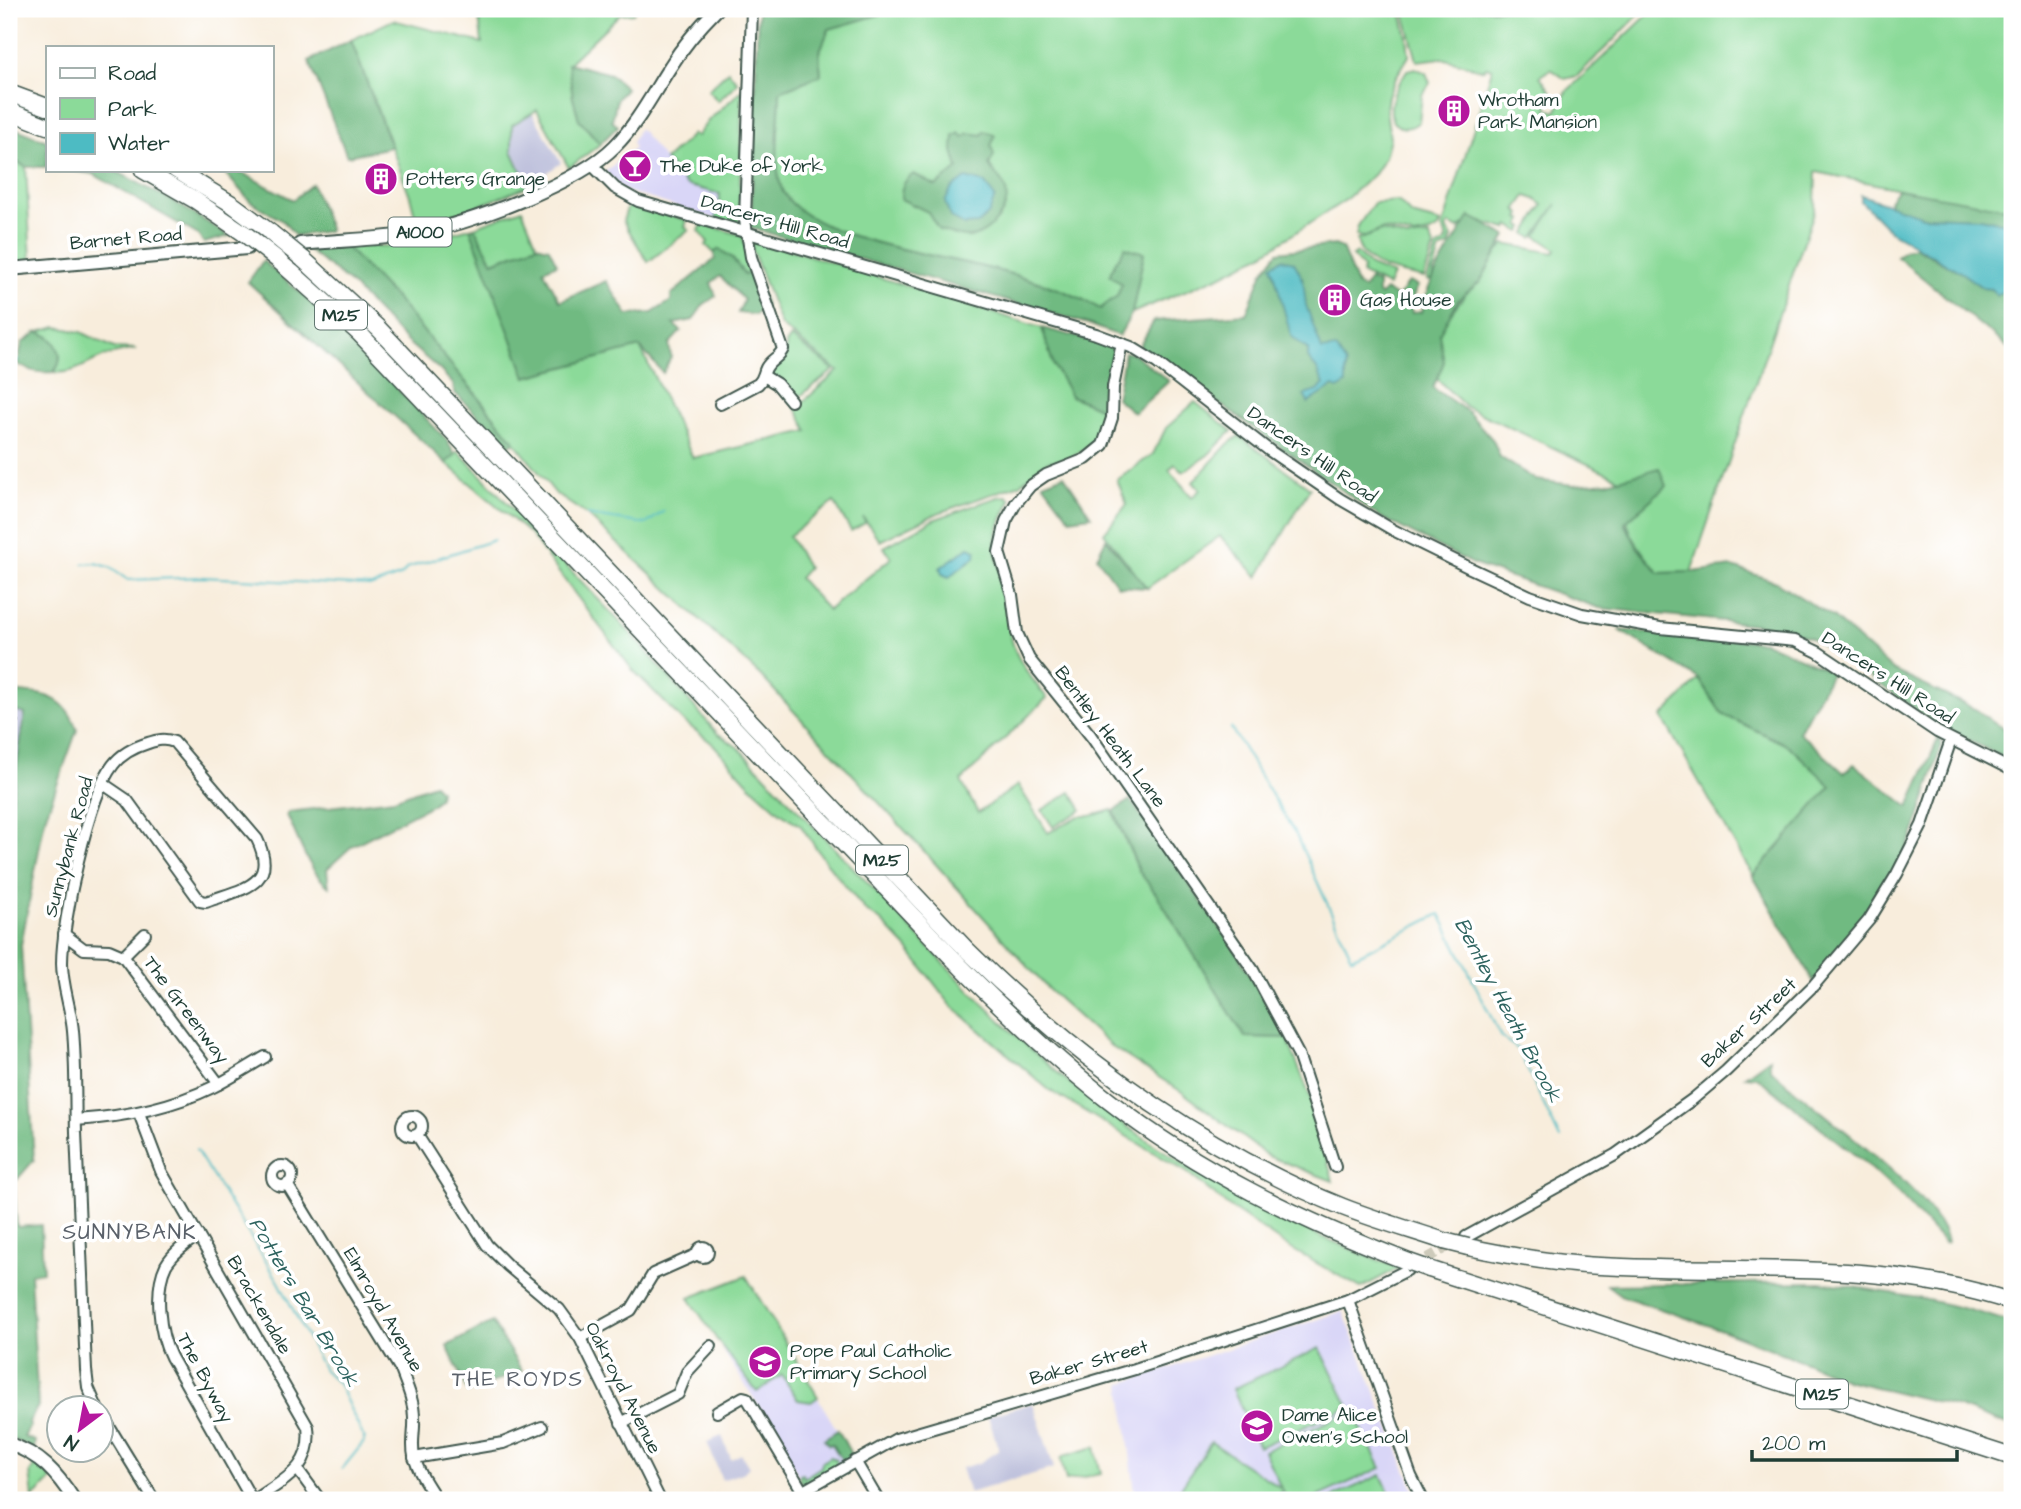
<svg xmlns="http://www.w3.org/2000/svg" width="2021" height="1509" font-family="'Architects Daughter',sans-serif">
	<rect width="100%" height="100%" fill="#fff"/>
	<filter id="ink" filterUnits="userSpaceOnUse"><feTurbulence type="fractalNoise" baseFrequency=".0143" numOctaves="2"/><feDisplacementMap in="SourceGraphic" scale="14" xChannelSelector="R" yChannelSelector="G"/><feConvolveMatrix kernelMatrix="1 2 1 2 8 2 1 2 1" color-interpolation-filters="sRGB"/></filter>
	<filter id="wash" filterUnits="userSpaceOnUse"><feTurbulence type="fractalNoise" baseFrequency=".00686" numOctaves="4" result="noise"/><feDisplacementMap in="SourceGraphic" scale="28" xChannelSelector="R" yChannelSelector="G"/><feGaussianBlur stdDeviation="1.57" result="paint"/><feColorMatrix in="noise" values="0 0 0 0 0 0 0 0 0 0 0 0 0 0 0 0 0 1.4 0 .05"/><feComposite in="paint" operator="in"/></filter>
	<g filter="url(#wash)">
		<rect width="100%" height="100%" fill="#f8eddc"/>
		<g fill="#d9d6f7">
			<polygon points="639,128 676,174 721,194 716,219 623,190 605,172 634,148 632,142"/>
			<polygon points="746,1276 850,1452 850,1458 836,1467 803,1484 764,1414 689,1298"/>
			<polygon points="1343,1311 1418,1500 1136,1500 1121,1384"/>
		</g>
		<g fill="#c0c2dd">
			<polygon points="532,112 561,163 528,186 512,151 512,124"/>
			<polygon points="9,709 25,714 9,818"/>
			<polygon points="1033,1403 1054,1468 969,1493 961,1468 979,1463 999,1450 988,1416"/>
			<polygon points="722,1436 731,1459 741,1454 749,1467 744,1472 722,1480 707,1442"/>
		</g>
		<g fill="#8bda99" stroke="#558c66" stroke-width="2">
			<polygon points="478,9 636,9 633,13 620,14 569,63 573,98 579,119 600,144 569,168 537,110 512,125 512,151 528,186 466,211 417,224 410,196 351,40 393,20 482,43"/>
			<path d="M899,9h499l3,3 6,25 2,19 -13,21 -8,19 -2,14 4,28 -5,19 -11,17 -30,27 -83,54 -41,21 -88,37 12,-59 -19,-6 -15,27 12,9 -5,12 -17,13c-34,-21 -82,-34 -121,-43 -48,-12 -171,-28 -196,-74 -11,-22 -3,-75 -3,-102l41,-15 -2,-22 10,-24z"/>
			<path d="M1403,9h242l-68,67 -12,3 -14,-10 -11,7 11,16 -4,17 9,3 11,-21 87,-82h358v200l-58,-9 -138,-28 -1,37 -124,363 -32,1c-31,-37 -33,-45 -39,-94l-154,-72 -30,-29 -2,-43 70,-91 50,9 2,-4 -20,-13 21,-32 -24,34 -7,-4 17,-29 -8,-6 -9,-3 -10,14 5,4 -2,4 4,2 -3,5 4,2 -3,5 -12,-7 -2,4 -32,-9h-4l-13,9 -9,-5 -3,5 6,8 -3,9 -9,4 -9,31 -4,-1 10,-33c10,-3 12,-10 5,-18l34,-108 5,2 2,-6 -5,-2 14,-46 -6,-2 -2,3 -42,-12 -25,3z"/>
			<path d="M1415,68l11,5 4,10 -8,12 -3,27c-8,7 -18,8 -26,0 -7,-19 4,-36 14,-52z"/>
			<polygon points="728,71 738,82 718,101 708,90"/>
			<polygon points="742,90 739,225 716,219 720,194 686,185 665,160 693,134 697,136 708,121"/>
			<polygon points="9,158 26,167 31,261 9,264"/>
			<polygon points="1398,201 1412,215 1441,223 1439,228 1430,233 1414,236 1383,229 1365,237 1356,236 1358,226 1374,203"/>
			<polygon points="632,204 687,220 685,227 689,230 648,262 623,221 627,208"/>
			<polygon points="522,209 537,245 492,262 474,227"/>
			<polygon points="702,224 742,235 749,260 749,273 745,275 732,258 719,249 714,253 706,245 708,242 699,231"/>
			<path d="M470,228l56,149 114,-30 53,111 115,-27 -12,-23 42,-37 -57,-45 -29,-77 1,-11 289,90 11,36 18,32 33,14 -1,16 -3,8 -11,12 -19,12 -23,4 -27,22 -82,29 -58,28 -17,-24 2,6 -14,8 -17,-29 -45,34 19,32 -9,10 29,32 63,-52 -7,-11 49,-27 65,-23 9,-1 4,4c-26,51 -14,49 -3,99 3,12 1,26 3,38 5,24 22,43 36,61l-86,83 17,32 40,-28 30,48 31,-17h12l21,-6 27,61 18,24 88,142 42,1 24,61 22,82 -65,-25 -83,-62 -73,-47 -64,-58 -125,-139 -162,-174 -174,-161 -31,-21 -84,-105 -127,-143h45l29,-4z"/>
			<path d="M1382,231l25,7 22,-2 5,10 -10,32c-24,-6 -62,-9 -67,-38z"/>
			<polygon points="1357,253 1370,266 1393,275 1388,286 1362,274 1363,268 1352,256"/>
			<path d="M57,327l24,5 33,16 22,1c-9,2 -19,4 -28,6 -17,5 -35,21 -54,17 13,-16 2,-35 -16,-40z"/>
			<polygon points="791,337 834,370 794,401 770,374 769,369 786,357 786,344"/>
			<polygon points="1195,402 1232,431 1208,455 1183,472 1175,464 1169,470 1192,497 1200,490 1193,482 1228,444 1239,436 1310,488 1258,577 1220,536 1147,588 1104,533 1127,504 1117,480 1153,454 1166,428"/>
			<path d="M458,451l176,186 83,96 23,16c53,57 108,112 161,169 57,60 114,122 179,173 96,76 204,135 319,177l-38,20 -73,-41 -61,-42 -39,-32 -139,-83 -98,-85 -45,-58 -25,-26 -15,-10 -41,-50 -24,-35 -21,-14 -29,-26 -38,-42 -30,-23 -51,-52 -103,-136 -83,-70z"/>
			<polygon points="1699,679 1722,714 1789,746 1832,786 1753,876 1662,717"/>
			<polygon points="1071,792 1082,810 1053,827 1042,810"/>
			<polygon points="746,1276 818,1397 811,1402 798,1400 782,1375 757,1392 717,1340 689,1298"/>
			<polygon points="1320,1348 1349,1407 1259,1447 1233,1389"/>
			<polygon points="1352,1410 1381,1468 1310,1500 1287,1500 1282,1490 1275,1500 1200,1500 1181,1488 1211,1442 1281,1488 1264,1451"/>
			<polygon points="1095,1447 1101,1474 1066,1480 1061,1459 1064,1456"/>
			<polygon points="18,1453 37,1464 52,1479 33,1498 30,1472 34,1467 28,1459"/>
			<polygon points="830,1457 836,1460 836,1467 803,1484 799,1478 800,1474 803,1473 804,1478 821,1467 822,1462"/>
			<polygon points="1381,1475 1393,1500 1326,1500"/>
		</g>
		<g fill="#70ba81" stroke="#487c5a" stroke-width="2">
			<path d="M758,9h141l-70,20 -10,24 2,22 -41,16c0,26 -8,79 3,101 26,46 147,62 196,74 39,9 87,22 121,43l17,-13 5,-12 -12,-9c3,-11 9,-17 15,-28l19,6 -12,60 -13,23 -31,-12 -337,-96z"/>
			<polygon points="351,40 391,147 347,156 309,61"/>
			<polygon points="568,63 610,74 626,88 617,99 612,121 618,126 600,144 579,119 573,98"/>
			<polygon points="9,126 47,141 47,167 26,167 9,158"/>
			<path d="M984,131l11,4 -4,11 3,9 -5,10c4,9 13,14 16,23 8,20 -15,46 -34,49 -9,2 -23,-5 -32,-7l-11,-18 -27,-13c0,-12 2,-18 13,-25l22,12 22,-18 -5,-17 1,-15 6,-3 3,4 6,-4 13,2z"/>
			<polygon points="70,170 114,170 178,204 229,236 204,243 198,235 93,174"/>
			<polygon points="224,170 237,170 293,200 312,184 330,231 295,236 284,222 250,201 224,172"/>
			<polygon points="1897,189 2012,209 2012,224 1980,218 1923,216 1891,207 1889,201"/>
			<path d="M1470,216l36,20 -26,46 -21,17 -20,35 5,28 -11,26 35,24 25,28 7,17 36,23 37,5 35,-3 51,-14 7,18 -41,37 13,25 21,25 32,-1 42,-5 43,15 58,36 60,53 83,39 17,13 18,9v30l-81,-41 -78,-56 -44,-28 -47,-12 -163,-17 -126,-44 -93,-47 -241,-170 15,-26 92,-7 17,-42 15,-20 57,-7 7,3 15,37 6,4 7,-9 8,4v10l3,1 4,-5 13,8 10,-16 10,4 -8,17 2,10 9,-1c8,-35 30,-65 49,-96z"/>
			<polygon points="474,227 493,262 537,245 549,248 557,264 543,270 560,301 606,281 628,315 652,313 671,301 671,295 715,259 714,253 719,249 732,258 745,275 749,273 746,265 749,260 766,305 755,315 738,313 744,300 720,276 711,283 716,296 703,305 693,320 673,324 681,331 669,344 671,357 663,373 640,347 526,377 470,228"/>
			<polygon points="345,246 400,303 515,442 508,446 455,393 453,384 440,370 406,341 350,283 308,250"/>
			<polygon points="1914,247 1959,271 1983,288 2004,291 2012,295 2012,351 1897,257 1905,250"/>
			<polygon points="263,261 319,308 447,440 455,455 446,463 248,282"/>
			<polygon points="1042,328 1110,345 1114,354 1104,410 1071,396 1053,364"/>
			<path d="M38,332c18,5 29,24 16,40 -13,1 -24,0 -36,-8l4,-21z"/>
			<polygon points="1125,352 1134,354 1169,381 1134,413 1116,398"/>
			<polygon points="1064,475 1091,516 1070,519 1043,483"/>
			<polygon points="1106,539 1147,588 1118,586 1097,557"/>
			<path d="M1619,630l146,12 67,30 -33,60 45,41 10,-9 55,43 30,-70 2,9c-13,43 -24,88 -46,127 -22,40 -53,74 -82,108l-60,-105 78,-90 -42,-40 -67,-32 -23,-35z"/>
			<path d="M9,691c33,3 56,2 68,39l-32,88 -24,127 13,215 -20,23 3,44 24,-2 2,47 -13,2 8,132 -9,16 1,4 -6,11 11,4 -1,8 -25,-11v-620l16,-104 -16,-5z"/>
			<path d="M434,784l6,6 -1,7 -6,7 -81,42 -25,23 2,18c-22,-18 -30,-47 -42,-72l2,-3 105,-13z"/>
			<polygon points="1130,800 1234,948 1287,1038 1245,1037 1157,895 1139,871 1114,811"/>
			<path d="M1770,1058v10c39,39 168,125 177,174l-3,1 -45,-49 -34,-31 -108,-86 -12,-1z"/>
			<path d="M1821,1282c67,10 127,19 191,41v104l-53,-20 -113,-27 -38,-17 -89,-34 -97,-33 -15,-11z"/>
			<polygon points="492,1322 522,1371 468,1392 447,1346"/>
			<polygon points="838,1430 850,1452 850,1458 843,1462 832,1444 829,1445 824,1439"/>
		</g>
		<g fill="#4dbbc3" stroke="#367c7c" stroke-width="2">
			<polygon points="966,178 984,183 995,197 989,214 978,224 964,225 950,217 945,202 951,189"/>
			<polygon points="1861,195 1923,216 1980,218 2012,224 2012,295 2004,291 1997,296 1991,289 1983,288 1959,271 1890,231 1861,201"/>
			<polygon points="1282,259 1294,262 1303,279 1306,305 1322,350 1336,348 1346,364 1346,384 1338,389 1334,386 1308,403 1304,395 1318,391 1324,384 1317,369 1308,358 1308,350 1291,336 1272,265"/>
			<polygon points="969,547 976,550 975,557 949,577 942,574 940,568"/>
		</g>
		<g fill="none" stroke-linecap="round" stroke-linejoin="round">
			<g stroke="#4dbbc3" stroke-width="2">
				<polyline points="9,362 18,360"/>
				<polyline points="587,515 646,524 664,511"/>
				<polyline points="83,564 96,563 109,567 128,580 203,577 372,586 402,575 407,568 494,540"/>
				<polyline points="1231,728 1296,835 1352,958 1440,914 1501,1037 1518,1049 1560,1139"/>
				<polyline points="9,944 11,945"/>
				<polyline points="196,1150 279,1282 324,1370 338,1383 364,1438 364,1442 342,1469"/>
			</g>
		</g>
	</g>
	<g filter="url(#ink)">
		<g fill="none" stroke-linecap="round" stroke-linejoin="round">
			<polyline stroke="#cdcaba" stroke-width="10" stroke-dasharray="10 5" stroke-linecap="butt" points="1414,1266 1454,1243"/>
			<defs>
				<g id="minor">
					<polyline points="592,165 615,188 638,201 1096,334 1131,347 1157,363 1270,451 1340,499 1395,531 1468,567 1530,596 1582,614 1660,628 1795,641 1818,652 1937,732 2012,770"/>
					<polyline points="1122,343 1113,387 1112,418 1103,445 1086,459 1046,475 1030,486 1016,503 1006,521 999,552 1012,595 1017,633 1029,659 1091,736 1253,970 1298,1054 1335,1167"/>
					<polyline points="764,376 777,384 791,401"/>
					<path d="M720,404l38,-20c6,-6 5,-10 8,-16 5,-9 13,-10 17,-19l-32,-92 -6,-37 7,-211"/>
					<polyline points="64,934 84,949 109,950 123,956 219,1084"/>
					<polyline points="123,956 145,934"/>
					<path d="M139,1113l22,58 147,256c5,42 -24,52 -53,73"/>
					<circle cx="412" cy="1126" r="10"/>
					<path d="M76,1120c47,-3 94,-12 137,-33 18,-9 35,-20 52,-30"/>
					<polyline points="417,1135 487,1245 508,1266 559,1309 580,1338 660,1500"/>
					<circle cx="282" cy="1176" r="10"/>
					<path d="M287,1184l114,186c6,16 13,31 13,48 1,13 -3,25 0,38 4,16 14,30 23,44"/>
					<path d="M198,1235c-11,8 -25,18 -32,30 -12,24 -7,69 5,92l81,143"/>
					<polyline points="1466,1237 1615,1155 1693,1099 1726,1071 1814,985 1869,920 1897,874 1922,825 1951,740"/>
					<circle cx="703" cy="1252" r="5"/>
					<polyline points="1348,1300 1411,1476 1423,1500"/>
					<polyline points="580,1338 631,1310 653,1274 698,1254"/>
					<path d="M97,1408l-9,-21 -2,-17c-4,-80 -7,-159 -10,-238 -1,-34 0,-68 -3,-101 -2,-23 -11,-45 -11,-68 0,-41 26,-167 51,-198 9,-12 22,-18 35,-22 9,-3 17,-5 26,-1l83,97c23,47 -17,50 -51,63l-6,-1 -73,-101 -25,-17"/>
					<polyline points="717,1412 743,1397 747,1398 803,1492"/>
					<polyline points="102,1415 154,1500"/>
					<polyline points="621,1423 678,1394 687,1372 711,1346"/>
					<polyline points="414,1458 503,1443 542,1427"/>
					<polyline points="855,1461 878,1500"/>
					<polyline points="298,1470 320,1500"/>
					<polyline points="787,1500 896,1439 1135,1369 1348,1300 1407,1270"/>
				</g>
				<g id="major">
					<path d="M300,244c39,-4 79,-4 117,-11 52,-9 162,-50 198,-87 23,-23 38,-53 55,-79 13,-21 29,-40 47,-58"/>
					<polyline points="9,269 247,248"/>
					<path d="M9,1444c31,10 48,29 65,56"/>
				</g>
				<g id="highway">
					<polyline points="9,93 47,107"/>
					<polyline points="9,111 47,126"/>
					<polyline points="143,170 195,200 245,234"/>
					<polyline points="176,170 232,204 271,233"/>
					<path d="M303,259l75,69 589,622c109,108 233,199 376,257 33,13 68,23 101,34"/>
					<path d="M278,260l81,73 603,635c47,47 94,92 147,133 90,70 193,120 300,161"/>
					<path d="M1468,1247c43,9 87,17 132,19 141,8 275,-9 412,36"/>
					<polyline points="1429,1269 2012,1457"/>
				</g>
			</defs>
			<use href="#minor" stroke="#40574d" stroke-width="14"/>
			<use href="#major" stroke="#40574d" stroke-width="16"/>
			<use href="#highway" stroke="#40574d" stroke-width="19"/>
			<use href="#minor" stroke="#fff" stroke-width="10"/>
			<use href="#major" stroke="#fff" stroke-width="12"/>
			<use href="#highway" stroke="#fff" stroke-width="16"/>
			<polyline stroke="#1f3d34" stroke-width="2" stroke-dasharray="10 5" stroke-linecap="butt" points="9,767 18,720"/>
			<defs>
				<g id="highway-bridge">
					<polyline points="271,233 303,259"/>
					<polyline points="245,234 278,260"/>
					<polyline points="1444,1241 1468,1247"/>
					<polyline points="1409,1262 1429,1269"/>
				</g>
			</defs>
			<use href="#highway-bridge" stroke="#40574d" stroke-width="19" stroke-linecap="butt"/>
			<use href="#highway-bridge" stroke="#fff" stroke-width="16"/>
		</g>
	</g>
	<defs>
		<symbol id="building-disc" viewBox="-11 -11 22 22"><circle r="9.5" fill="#b5179e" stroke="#fff"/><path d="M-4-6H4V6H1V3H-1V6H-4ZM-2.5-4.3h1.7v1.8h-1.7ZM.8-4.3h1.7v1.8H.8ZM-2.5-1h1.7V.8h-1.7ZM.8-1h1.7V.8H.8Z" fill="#fff"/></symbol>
		<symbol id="bar-disc" viewBox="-11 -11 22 22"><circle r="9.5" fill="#b5179e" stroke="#fff"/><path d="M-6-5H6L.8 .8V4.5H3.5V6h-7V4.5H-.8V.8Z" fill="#fff"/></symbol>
		<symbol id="school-disc" viewBox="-11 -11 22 22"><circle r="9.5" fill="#b5179e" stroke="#fff"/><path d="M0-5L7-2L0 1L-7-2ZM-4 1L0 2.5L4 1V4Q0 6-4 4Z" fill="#fff"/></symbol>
	</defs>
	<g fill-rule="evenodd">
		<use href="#building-disc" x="1435" y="92" width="38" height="38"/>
		<use href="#bar-disc" x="616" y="147" width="38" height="38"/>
		<use href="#building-disc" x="362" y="160" width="38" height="38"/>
		<use href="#building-disc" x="1316" y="281" width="38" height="38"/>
		<use href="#school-disc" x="746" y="1343" width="38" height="38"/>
		<use href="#school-disc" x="1238" y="1407" width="38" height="38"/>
	</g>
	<g text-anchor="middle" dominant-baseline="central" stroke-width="7" stroke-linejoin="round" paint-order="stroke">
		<g fill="#fff" stroke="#627771" stroke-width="2">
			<rect x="388.5" y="217.5" width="63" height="29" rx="5"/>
			<rect x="315" y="300.5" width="52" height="29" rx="5"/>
			<rect x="856" y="845.5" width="52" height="29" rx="5"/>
			<rect x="1796" y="1379.5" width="52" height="29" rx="5"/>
		</g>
		<g font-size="18" font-weight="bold" fill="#1f3d34">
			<text x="420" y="232">A1000</text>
			<text x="341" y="315">M25</text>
			<text x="882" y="860">M25</text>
			<text x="1822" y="1394">M25</text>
		</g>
		<g font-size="19" fill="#1f3d34" stroke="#fff" text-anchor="start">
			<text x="1478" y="100">Wrotham<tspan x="1478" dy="22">Park Mansion</tspan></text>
			<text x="660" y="166">The Duke of York</text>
			<text x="406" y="179">Potters Grange</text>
			<text x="1360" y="300">Gas House</text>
			<text x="790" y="1351">Pope Paul Catholic<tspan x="790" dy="22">Primary School</tspan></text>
			<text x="1282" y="1415">Dame Alice<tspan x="1282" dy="22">Owen's School</tspan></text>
		</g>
		<g font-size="19" fill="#1f3d34" stroke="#fff">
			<text transform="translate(775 222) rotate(16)">Dancers Hill Road</text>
			<text transform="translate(126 239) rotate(-5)">Barnet Road</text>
			<text transform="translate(1312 455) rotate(35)">Dancers Hill Road</text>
			<text transform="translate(1888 678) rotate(33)">Dancers Hill Road</text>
			<text transform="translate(1110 737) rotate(53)">Bentley Heath Lane</text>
			<text transform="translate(69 847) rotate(-75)">Sunnybank Road</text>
			<text transform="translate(186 1010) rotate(53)">The Greenway</text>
			<text transform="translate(1749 1023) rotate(-43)">Baker Street</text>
			<text transform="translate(259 1305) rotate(60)">Brackendale</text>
			<text transform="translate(383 1310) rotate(60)">Elmroyd Avenue</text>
			<text transform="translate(1089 1363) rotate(-16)">Baker Street</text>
			<text transform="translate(205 1378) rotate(62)">The Byway</text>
			<text transform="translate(623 1388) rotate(63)">Oakroyd Avenue</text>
		</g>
		<g font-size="21" font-style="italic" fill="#2d635f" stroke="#fff">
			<text transform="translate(1508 1010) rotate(62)">Bentley Heath Brook</text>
			<text transform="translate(304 1302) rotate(59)">Potters Bar Brook</text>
		</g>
		<g font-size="21" letter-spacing="2" fill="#5a616a" stroke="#fff">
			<text x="130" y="1232">SUNNYBANK</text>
			<text x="518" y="1379">THE ROYDS</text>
		</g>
	</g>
	<rect width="2021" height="1509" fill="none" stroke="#fff" stroke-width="35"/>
	<rect x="46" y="46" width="228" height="126" fill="#ffffff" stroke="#a5b1ae" stroke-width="2"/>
	<rect x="60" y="68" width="35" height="10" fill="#ffffff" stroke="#a5b1ae" stroke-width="2"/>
	<text x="108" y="80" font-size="21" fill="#1f3d34">Road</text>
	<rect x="60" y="98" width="35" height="21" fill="#8bda99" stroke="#a5b1ae" stroke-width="2"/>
	<text x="108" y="116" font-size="21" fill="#1f3d34">Park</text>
	<rect x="60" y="133" width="35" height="21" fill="#4dbbc3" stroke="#a5b1ae" stroke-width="2"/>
	<text x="108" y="150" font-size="21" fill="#1f3d34">Water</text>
	<g transform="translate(80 1429) rotate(212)"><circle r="33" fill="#ffffff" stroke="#a5b1ae" stroke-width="2"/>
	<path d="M0-5L12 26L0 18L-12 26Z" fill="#b5179e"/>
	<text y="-10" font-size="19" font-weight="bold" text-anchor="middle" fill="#1f3d34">N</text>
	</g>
	<path d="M1752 1450v10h205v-10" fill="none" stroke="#1f3d34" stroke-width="3.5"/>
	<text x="1762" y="1450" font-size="21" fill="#1f3d34" stroke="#ffffff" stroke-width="5" paint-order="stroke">200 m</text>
</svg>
